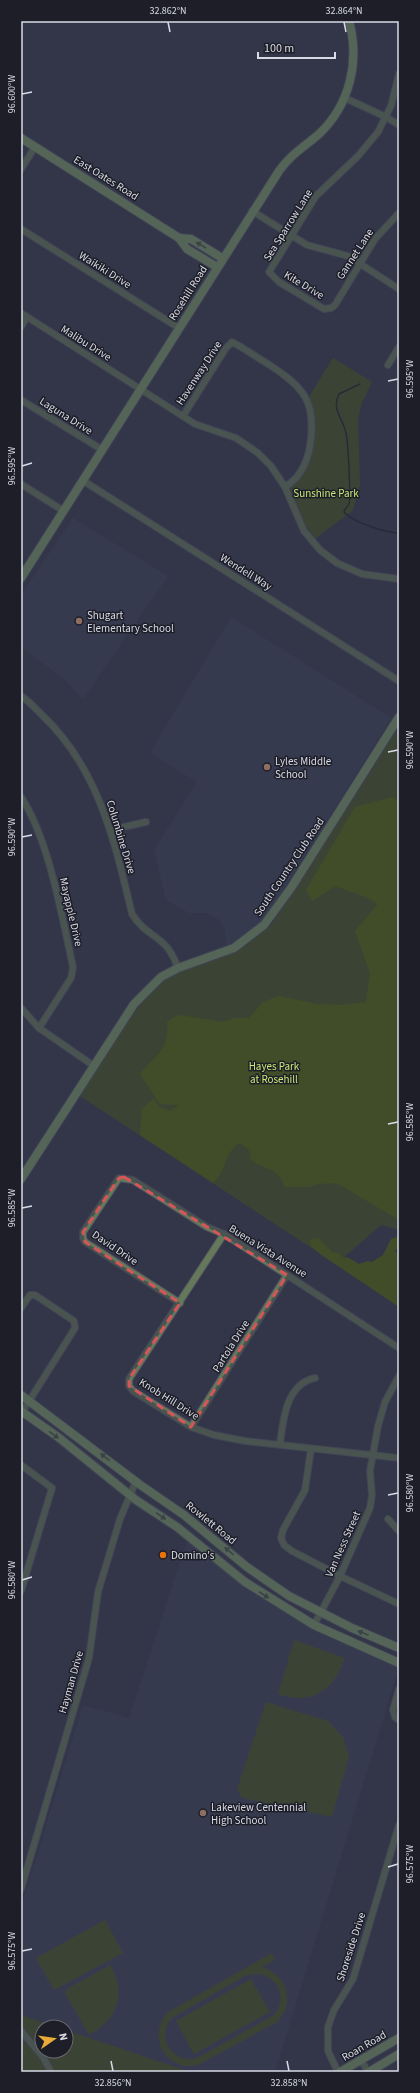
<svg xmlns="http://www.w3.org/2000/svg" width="420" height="2093" font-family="'Source Sans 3',sans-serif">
	<rect width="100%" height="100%" fill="#333648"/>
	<g fill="#3b3f57">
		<polygon points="73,518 168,576 83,699 62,677 21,647 21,595"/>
		<polygon points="231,617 391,718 268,914 252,931 227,946 224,927 218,919 207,913 189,913 166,900 154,850 197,782 150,753"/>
		<polygon points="187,1541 286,1614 399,1667 275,2072 190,2072 66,2030 66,2027 56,2027 21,2015 21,1908 83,1705 129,1718"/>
	</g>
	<g fill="#46561c" fill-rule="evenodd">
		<path d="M333,358l39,24 -11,23 -3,15 2,65 -7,25 -38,29 -14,-21 -11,-27c2,-7 10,-12 13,-18 13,-21 16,-53 6,-76z"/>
		<polygon points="399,727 399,1230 381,1225 336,1264 80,1096 142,1000 162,981 188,967 225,956 244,947 270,926 284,906"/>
		<path d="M294,1640l51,18c-11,32 -33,48 -67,36z"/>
		<polygon points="266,1702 328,1721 343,1737 349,1756 332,1817 242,1798 237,1789"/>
		<polygon points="105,1920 123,1953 54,1990 36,1958"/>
		<path d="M272,1953l3,7 -13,7c25,8 34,35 15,55l-79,43c-32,8 -52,-29 -30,-53zM255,1974c22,0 34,24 19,41l-77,43c-25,6 -42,-21 -25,-40l73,-42z"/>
		<path d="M110,1965c18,29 7,54 -21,70l-24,-42 2,-4z"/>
		<polygon points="251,1979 270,2012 194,2054 176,2021"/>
		<polygon points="21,2015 56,2027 42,2027 42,2051 66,2051 66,2030 190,2072 21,2072"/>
	</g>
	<g fill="#526801">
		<path d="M392,797l7,4v419l-62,-37 -20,1 -9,3h-23c-8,-23 -24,-16 -35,-29 2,-8 -5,-12 -11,-15 -15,10 -13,29 -26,40l-73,-48 2,-26 11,-10 7,8 10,4 9,-6 -19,-1 -20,-30c16,-21 30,-22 27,-52l11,-7 45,7 13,-4h13l14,-16 15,-6 39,8 25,1 24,-3 4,-29 -15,-42 23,-27 -12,-7 -31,-11 -23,15 -6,-11 49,-83z"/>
		<polygon points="399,1236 399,1246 395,1251 399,1254 399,1307 320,1254 311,1245 309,1240 318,1238 332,1252 339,1253 342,1257 349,1258 359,1264 368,1261 372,1262 383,1255 391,1239"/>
	</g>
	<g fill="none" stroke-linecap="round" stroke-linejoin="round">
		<path stroke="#102123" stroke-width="1.5" d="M360,384l-21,10c-8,16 4,24 7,39 2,7 5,67 3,71 -2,4 -4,4 -5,8 8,10 43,21 55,21"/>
		<defs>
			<g id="street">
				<polyline points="399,74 391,106 378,132 358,156 316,196 269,272 279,282 324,309 331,308 335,305 375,239 399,213"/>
				<polyline points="345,98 386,117 399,125"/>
				<polyline points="21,169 35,147"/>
				<polyline points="252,211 307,245 348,256 399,289"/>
				<polyline points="21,229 179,328"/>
				<polyline points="21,313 195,424 236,438 258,453 271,466 285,487 304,531 320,550 337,563 362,574 399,579"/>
				<polyline points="21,327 27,317"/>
				<polyline points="388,365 399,347"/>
				<polyline points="21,400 101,449"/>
				<path d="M183,416l43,-68 6,-6c12,6 24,15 36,22 36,23 49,38 42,82 -3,17 -10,32 -25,41"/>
				<polyline points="82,480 399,681"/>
				<polyline points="21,484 62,510"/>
				<path d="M21,696c8,5 15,13 22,20 56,53 72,127 89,198 11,17 19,18 32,30 7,6 11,16 14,24"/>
				<path d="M21,797c28,42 41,120 52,170l-2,11 -32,50"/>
				<polyline points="110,830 146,822"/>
				<polyline points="21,1008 39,1028 94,1066"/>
				<polyline points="224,1234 129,1379 129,1386 133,1391 191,1427 214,1435 245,1441 399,1458"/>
				<polyline points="180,1303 85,1242 83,1238 83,1232 119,1178 133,1180 207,1227 224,1234 399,1348"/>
				<polyline points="21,1308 30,1295 35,1295 74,1321 75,1328 21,1414"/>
				<polyline points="191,1427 287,1275"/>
				<path d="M280,1444c3,-24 6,-60 35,-66"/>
				<polyline points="311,1449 305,1490 283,1530 281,1538 284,1545 292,1551 340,1576 399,1604"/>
				<polyline points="21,1465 52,1488 21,1591"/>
				<polyline points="388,1519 399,1531"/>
				<polyline points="314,1625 340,1576 370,1508 372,1495 370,1471 378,1426 385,1402 399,1376"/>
				<polyline points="399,1689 393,1710 395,1717 399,1720"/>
				<polyline points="21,1889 89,1658 98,1592 120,1519 136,1481"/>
				<polyline points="21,2031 43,2057 51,2072"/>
				<polyline points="361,2060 368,2072"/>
				<polyline points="338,2072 328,2051 328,2027 334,2010 353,1979 399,1825"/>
			</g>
			<g id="secondary">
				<polyline points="21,138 179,238 187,249 217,267"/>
				<polyline points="179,238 191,239 222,258"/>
				<path d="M21,578l258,-407c13,-18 24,-23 40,-37 31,-29 41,-73 30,-113"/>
				<polyline points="21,1179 134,1004 161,977 178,968 234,948 264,925 291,888 399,717"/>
				<polyline points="21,1395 139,1484 184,1515 247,1567 289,1596 352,1628 399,1648"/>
				<polyline points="21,1411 58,1437 136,1500 177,1527 245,1582 314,1625 399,1663"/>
				<polyline points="340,2072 399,2038"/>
				<polyline points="369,2072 399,2054"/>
			</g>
		</defs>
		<use href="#street" stroke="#515464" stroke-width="8"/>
		<use href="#secondary" stroke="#515464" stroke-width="10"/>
		<use href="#street" stroke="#65795a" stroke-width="6"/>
		<use href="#secondary" stroke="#7d9e6c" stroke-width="8"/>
	</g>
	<defs><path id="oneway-solid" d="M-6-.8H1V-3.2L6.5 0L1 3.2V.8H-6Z"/></defs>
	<g fill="#435143">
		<use href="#oneway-solid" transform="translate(201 245) rotate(-149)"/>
		<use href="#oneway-solid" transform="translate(54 1435) rotate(36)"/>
		<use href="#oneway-solid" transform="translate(105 1457) rotate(-142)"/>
		<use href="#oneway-solid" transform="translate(161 1516) rotate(34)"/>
		<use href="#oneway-solid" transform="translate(229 1551) rotate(-140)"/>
		<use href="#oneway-solid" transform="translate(264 1595) rotate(33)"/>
		<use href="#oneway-solid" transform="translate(363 1633) rotate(-157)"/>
	</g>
	<path d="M0 0H420V2093H0ZM124,1177l163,98 -96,152 -62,-41v-7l51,-76 -95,-61 -2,-10 36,-54z" fill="#333648" fill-opacity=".55" fill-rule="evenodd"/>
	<path fill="none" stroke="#d65558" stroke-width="3" stroke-dasharray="8 5" stroke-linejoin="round" d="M124,1177l163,98 -96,152 -62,-41v-7l51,-76 -95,-61 -2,-10 36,-54z"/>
	<path fill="none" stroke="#d8dbe6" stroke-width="1.5" d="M168,22l2,10M344,22l2,10M22,94l10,-2M388,381l10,-2M22,466l10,-3M388,752l10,-2M22,837l10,-2M388,1124l10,-2M22,1208l10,-2M388,1495l10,-2M22,1580l10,-3M388,1867l10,-3M22,1951l10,-2M111,2061l2,10M287,2061l2,10"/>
	<g fill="#8d6e63" stroke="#1d1e27" stroke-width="1.5">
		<circle cx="79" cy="621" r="4"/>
		<circle cx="267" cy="767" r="4"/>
		<circle cx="203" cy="1813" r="4"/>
	</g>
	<circle fill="#e8710a" stroke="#1d1e27" stroke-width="1.5" cx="163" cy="1555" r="4"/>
	<g text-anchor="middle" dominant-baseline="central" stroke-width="3" stroke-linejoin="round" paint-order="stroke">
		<g font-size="11" fill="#d8dbe6" stroke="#1d1e27">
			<text transform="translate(106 178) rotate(32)">East Oates Road</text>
			<text transform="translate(288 225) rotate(-58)">Sea Sparrow Lane</text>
			<text transform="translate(355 254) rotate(-57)">Gannet Lane</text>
			<text transform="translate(105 270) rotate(32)">Waikiki Drive</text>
			<text transform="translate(304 285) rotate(31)">Kite Drive</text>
			<text transform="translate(188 293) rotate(-58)">Rosehill Road</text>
			<text transform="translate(86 343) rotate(32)">Malibu Drive</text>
			<text transform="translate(199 373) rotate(-57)">Havenway Drive</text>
			<text transform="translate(66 416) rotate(32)">Laguna Drive</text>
			<text transform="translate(246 572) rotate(32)">Wendell Way</text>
			<text transform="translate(121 837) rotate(73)">Columbine Drive</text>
			<text transform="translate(289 867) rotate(-56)">South Country Club Road</text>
			<text transform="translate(71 912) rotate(77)">Mayapple Drive</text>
			<text transform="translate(115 1248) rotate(34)">David Drive</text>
			<text transform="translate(268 1251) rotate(32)">Buena Vista Avenue</text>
			<text transform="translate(231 1346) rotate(-58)">Partola Drive</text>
			<text transform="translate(169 1399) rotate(32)">Knob Hill Drive</text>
			<text transform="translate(211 1523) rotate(39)">Rowlett Road</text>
			<text transform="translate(343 1544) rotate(-66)">Van Ness Street</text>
			<text transform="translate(71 1682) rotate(-74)">Hayman Drive</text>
			<text transform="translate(351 1947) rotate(-72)">Shoreside Drive</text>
			<text transform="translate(364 2046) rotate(-30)">Roan Road</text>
		</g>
		<g font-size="11" fill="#c9ea77" stroke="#1d1e27">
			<text x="326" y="493">Sunshine Park</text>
			<text x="274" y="1066">Hayes Park<tspan x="274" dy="13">at Rosehill</tspan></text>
		</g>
		<g font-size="11" fill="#d8dbe6" stroke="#1d1e27" text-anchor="start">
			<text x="87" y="615">Shugart<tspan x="87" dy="13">Elementary School</tspan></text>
			<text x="275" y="761">Lyles Middle<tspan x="275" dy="13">School</tspan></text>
			<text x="171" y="1555">Domino's</text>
			<text x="211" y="1807">Lakeview Centennial<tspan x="211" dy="13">High School</tspan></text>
		</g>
	</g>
	<rect width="420" height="2093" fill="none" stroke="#1d1e27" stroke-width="44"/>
	<g transform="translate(54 2039) rotate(77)"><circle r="19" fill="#1d1e27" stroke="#686a73"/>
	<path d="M0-3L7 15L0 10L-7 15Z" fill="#e9aa38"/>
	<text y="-6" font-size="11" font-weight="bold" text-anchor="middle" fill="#d8dbe6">N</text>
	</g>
	<path d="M258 52v6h77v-6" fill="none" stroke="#d8dbe6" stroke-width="2"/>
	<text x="264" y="52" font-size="12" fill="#d8dbe6" stroke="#1d1e27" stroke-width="3" paint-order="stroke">100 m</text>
	<rect x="22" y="22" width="376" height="2049" fill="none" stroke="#d8dbe6" stroke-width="1.5"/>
	<g font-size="10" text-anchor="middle" fill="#d8dbe6">
		<text x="168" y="14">32.862°N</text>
		<text x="344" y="14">32.864°N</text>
		<text transform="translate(11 94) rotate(-90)" y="4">96.600°W</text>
		<text transform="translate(409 379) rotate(-90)" y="4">96.595°W</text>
		<text transform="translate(11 466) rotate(-90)" y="4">96.595°W</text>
		<text transform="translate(409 750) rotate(-90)" y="4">96.590°W</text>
		<text transform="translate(11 837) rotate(-90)" y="4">96.590°W</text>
		<text transform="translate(409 1122) rotate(-90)" y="4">96.585°W</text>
		<text transform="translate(11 1208) rotate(-90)" y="4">96.585°W</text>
		<text transform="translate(409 1493) rotate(-90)" y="4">96.580°W</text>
		<text transform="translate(11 1580) rotate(-90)" y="4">96.580°W</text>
		<text transform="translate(409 1864) rotate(-90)" y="4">96.575°W</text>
		<text transform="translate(11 1951) rotate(-90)" y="4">96.575°W</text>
		<text x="113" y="2086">32.856°N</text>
		<text x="289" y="2086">32.858°N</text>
	</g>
</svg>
